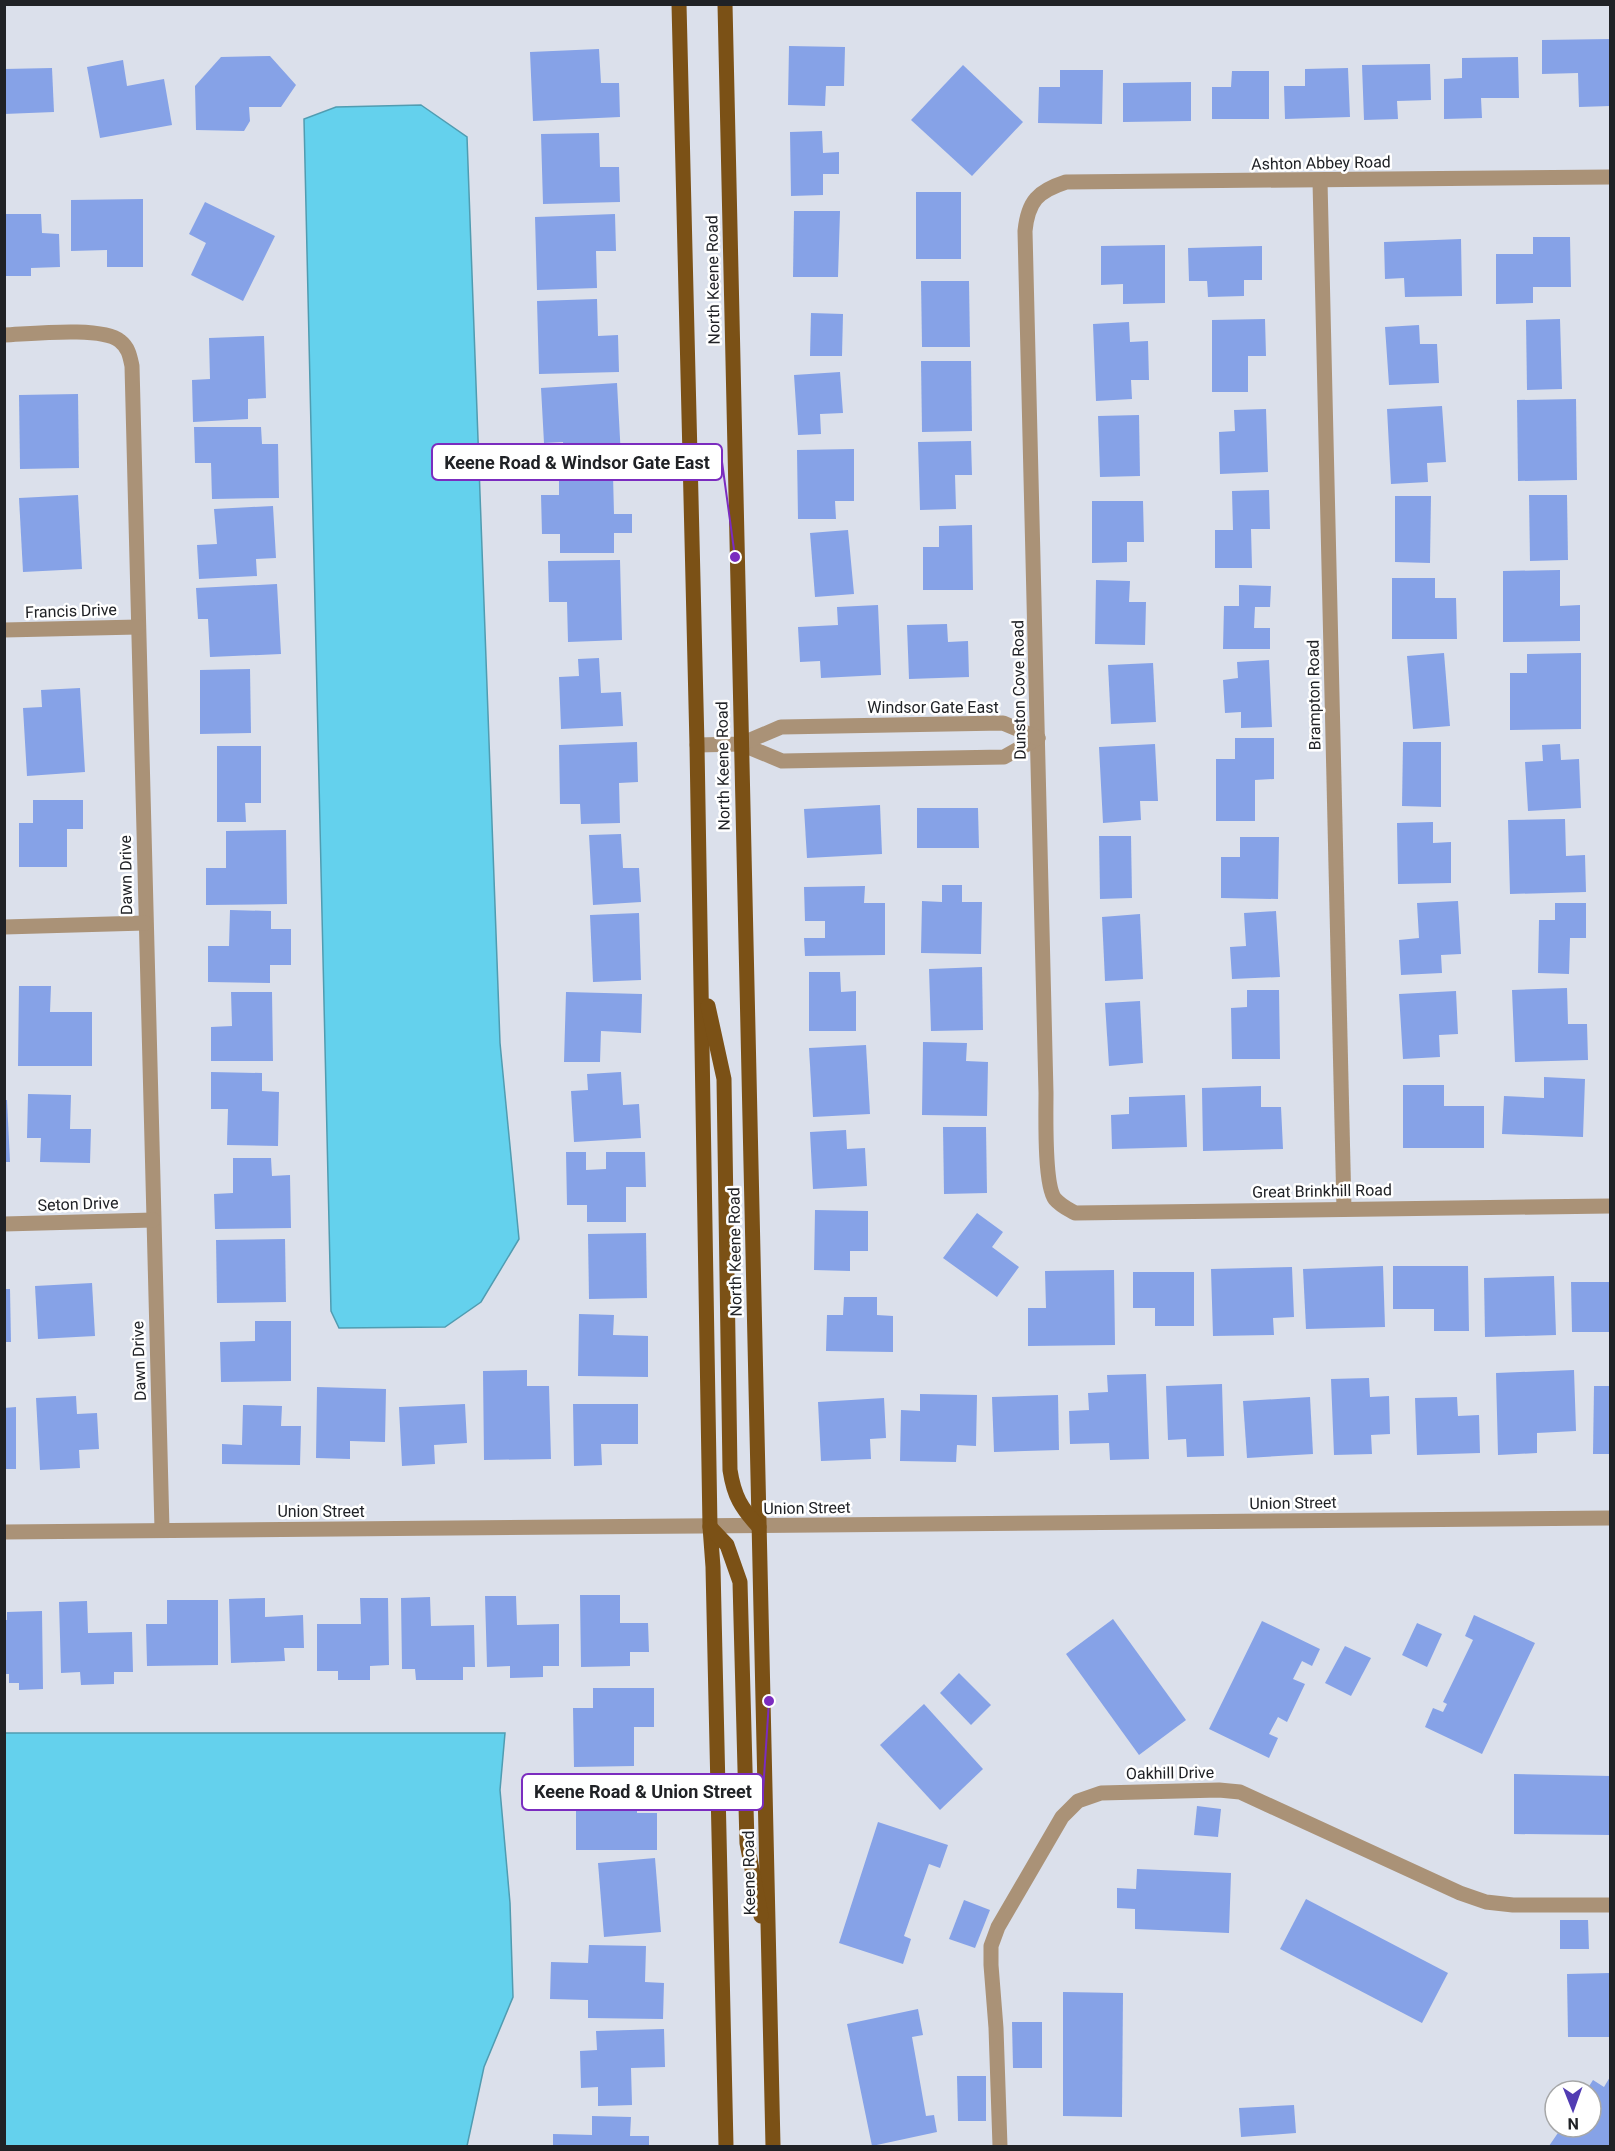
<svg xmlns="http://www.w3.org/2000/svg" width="1615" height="2151" font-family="Roboto,sans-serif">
	<rect width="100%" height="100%" fill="#dbe0eb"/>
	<g fill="#64d1ed" stroke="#509cb1" stroke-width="1.5">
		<polygon points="421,105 467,137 500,1043 519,1239 481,1302 445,1327 339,1328 331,1311 304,119 336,107"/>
		<polygon points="4,1733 505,1733 500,1790 510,1903 513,1997 484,2067 467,2146 5,2146"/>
	</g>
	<g fill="#86a2e7">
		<polygon points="1610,39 1610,106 1579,107 1578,73 1542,74 1542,40"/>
		<polygon points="789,46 845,47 844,86 826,86 825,106 788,105"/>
		<polygon points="599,49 601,83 619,83 620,117 533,121 530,52"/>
		<polygon points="270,56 296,85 281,107 249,107 250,121 244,131 196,130 195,86 221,57"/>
		<polygon points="1518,57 1519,98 1481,98 1482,118 1444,119 1444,79 1462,78 1462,58"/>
		<polygon points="123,60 127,86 164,79 172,125 100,138 87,67"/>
		<polygon points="1430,64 1431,100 1397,101 1398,119 1364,120 1362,65"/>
		<polygon points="963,65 1023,122 972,176 911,120"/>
		<polygon points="52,68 54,112 4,114 4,69"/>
		<polygon points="1348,68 1350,117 1285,119 1284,86 1305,86 1305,69"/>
		<polygon points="1060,70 1103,70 1102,124 1038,123 1039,87 1060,87"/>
		<polygon points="1232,71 1269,71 1269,119 1212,119 1212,87 1231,87"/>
		<polygon points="1191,82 1191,121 1123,122 1123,83"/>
		<polygon points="822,131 823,153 839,152 839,174 823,174 823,195 791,196 790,132"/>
		<polygon points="599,133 600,167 619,167 620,202 543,204 541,134"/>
		<rect x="916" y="192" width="45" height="67"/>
		<polygon points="143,199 143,267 107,267 107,250 71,251 71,200"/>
		<polygon points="205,202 275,236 243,301 191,275 206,243 189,234"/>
		<polygon points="794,211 840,211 838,277 793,277"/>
		<polygon points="4,214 41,214 42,233 59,234 60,267 31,268 31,276 4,276"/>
		<polygon points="615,214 616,251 596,251 597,288 537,290 535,217"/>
		<polygon points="1533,237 1570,237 1571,287 1533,287 1533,303 1496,304 1496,254 1533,254"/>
		<polygon points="1461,239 1462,296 1405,297 1404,278 1385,279 1384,242"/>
		<polygon points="1165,245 1165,303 1123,304 1123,284 1101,285 1101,246"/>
		<polygon points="1262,246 1262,280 1244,280 1244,296 1208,297 1207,281 1189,281 1188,248"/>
		<polygon points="921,281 969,281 970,347 922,347"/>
		<polygon points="597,299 598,336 618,335 619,372 539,374 537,301"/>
		<polygon points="811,313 843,314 842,356 810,356"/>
		<polygon points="1265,319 1266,356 1248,356 1248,392 1212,392 1212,320"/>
		<polygon points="1560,319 1562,389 1527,390 1526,320"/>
		<polygon points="1129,322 1130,342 1148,341 1149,380 1131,380 1132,399 1096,401 1093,324"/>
		<polygon points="1419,325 1420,344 1437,344 1439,383 1389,385 1385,327"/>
		<polygon points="264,336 266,398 248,399 248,419 193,422 192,380 210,379 209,338"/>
		<polygon points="921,361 971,361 972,431 922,432"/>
		<polygon points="840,372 843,413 820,414 821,434 798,435 794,375"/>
		<polygon points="617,383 621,457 564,461 563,442 544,443 541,388"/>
		<polygon points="78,394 79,468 20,469 19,395"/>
		<polygon points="1576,399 1577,480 1518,481 1517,400"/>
		<polygon points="1442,406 1446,462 1427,463 1428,482 1391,484 1387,409"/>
		<polygon points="1266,409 1268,472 1220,474 1219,432 1235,431 1234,410"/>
		<polygon points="1139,415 1140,476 1100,477 1098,416"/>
		<polygon points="194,427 261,427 262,444 278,444 279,498 212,499 211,463 195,463"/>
		<polygon points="971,441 972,475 955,475 956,509 920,510 918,442"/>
		<polygon points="854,449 854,501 835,501 836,519 798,519 797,450"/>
		<polygon points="613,475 614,514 632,514 632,533 614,533 614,553 560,553 560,534 542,534 541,495 559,495 559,476"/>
		<polygon points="1269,490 1270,529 1251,529 1252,568 1215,568 1215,530 1233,530 1232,491"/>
		<polygon points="78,495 82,569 23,572 19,498"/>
		<polygon points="1529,495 1567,495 1568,560 1530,561"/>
		<polygon points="1395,496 1431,496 1430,563 1395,562"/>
		<polygon points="1092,501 1143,501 1144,542 1127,542 1127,562 1092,563"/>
		<polygon points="273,506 276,558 256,559 257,576 199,579 197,545 217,544 214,509"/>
		<polygon points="972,525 973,590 923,590 923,547 939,547 939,526"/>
		<polygon points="848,530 854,594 815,597 810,533"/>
		<polygon points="620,560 622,640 568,642 567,602 549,602 548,561"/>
		<polygon points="1560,570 1560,606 1580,605 1580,641 1503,642 1503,571"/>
		<polygon points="1392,578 1435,578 1435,598 1456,598 1457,639 1392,639"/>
		<polygon points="1096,580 1130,581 1129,602 1146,602 1145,645 1095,644"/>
		<polygon points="277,584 281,654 210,657 208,619 198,619 196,588"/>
		<polygon points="1239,585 1271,586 1270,607 1255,607 1254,628 1270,628 1270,649 1223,649 1224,606 1239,606"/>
		<polygon points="878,605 881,675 821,678 820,661 800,662 798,627 838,625 837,607"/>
		<polygon points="947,624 948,642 968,641 969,677 909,679 907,625"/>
		<polygon points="1444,653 1450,726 1413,729 1407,656"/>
		<polygon points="1581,653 1581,729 1510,730 1510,673 1527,673 1527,654"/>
		<polygon points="599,658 601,693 621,692 623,726 561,729 559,677 579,676 578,659"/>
		<polygon points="1269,660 1272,727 1241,728 1241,712 1225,713 1223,680 1238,678 1237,662"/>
		<polygon points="1153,663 1156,722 1111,724 1108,665"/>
		<polygon points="250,669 251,733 200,734 200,670"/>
		<polygon points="80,688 85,772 27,776 23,708 42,707 41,690"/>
		<polygon points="1235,738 1274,738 1274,779 1255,780 1255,821 1216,821 1216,759 1235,759"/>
		<polygon points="637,742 638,782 619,783 620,823 581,824 580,804 560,804 559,745"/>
		<polygon points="1403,742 1441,742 1441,807 1402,806"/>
		<polygon points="1155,744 1158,801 1140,801 1141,820 1103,823 1099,747"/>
		<polygon points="1560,744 1561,760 1579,759 1581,808 1528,811 1525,762 1543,761 1542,745"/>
		<polygon points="217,746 261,746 261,803 245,803 246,822 217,822"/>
		<polygon points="33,800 83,800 83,829 67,829 67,867 19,867 19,823 33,823"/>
		<polygon points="880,805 882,854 807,858 804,809"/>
		<polygon points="917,808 978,808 979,848 917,848"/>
		<polygon points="1565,819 1566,856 1585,855 1586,892 1510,894 1508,820"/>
		<polygon points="1433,822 1433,843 1451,842 1451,883 1398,884 1397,823"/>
		<polygon points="286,830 287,904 206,905 206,868 226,868 226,831"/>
		<polygon points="621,834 623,868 639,868 641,902 593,905 589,835"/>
		<polygon points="1099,836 1131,836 1132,898 1100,899"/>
		<polygon points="1240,837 1279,837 1278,899 1221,898 1221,857 1240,857"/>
		<polygon points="942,885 962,885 962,902 982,902 981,954 921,953 922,901 942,902"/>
		<polygon points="865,886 864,903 885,903 885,955 805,956 804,938 825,938 825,921 805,921 804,887"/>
		<polygon points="1458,901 1461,954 1441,955 1442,973 1401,975 1399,940 1419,938 1417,903"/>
		<polygon points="1555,903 1586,903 1586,938 1570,938 1569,974 1538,973 1539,920 1555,920"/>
		<polygon points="230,910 271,911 271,929 291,929 291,965 270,965 270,983 208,982 208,946 229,946"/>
		<polygon points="1276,911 1280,977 1232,979 1230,947 1246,946 1244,913"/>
		<polygon points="639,913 641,980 593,982 590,915"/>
		<polygon points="1140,914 1143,979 1105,981 1102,917"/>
		<polygon points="982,967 983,1030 931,1031 929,969"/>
		<polygon points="809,972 840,972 841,992 856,991 856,1031 809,1031"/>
		<polygon points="19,986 51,986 50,1012 92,1012 92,1066 18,1066"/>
		<polygon points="1567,988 1568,1024 1587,1024 1588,1060 1515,1062 1512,990"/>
		<polygon points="1247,990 1279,990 1280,1059 1232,1059 1231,1008 1247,1007"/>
		<polygon points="1456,991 1458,1034 1439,1035 1440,1057 1403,1059 1399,994"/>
		<polygon points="231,992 272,992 273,1061 211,1061 211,1027 232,1026"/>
		<polygon points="566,992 642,994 641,1033 601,1031 600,1062 564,1062"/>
		<polygon points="1140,1001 1143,1063 1109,1066 1105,1003"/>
		<polygon points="923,1042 967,1043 966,1061 988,1062 987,1116 922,1115"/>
		<polygon points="866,1045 870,1114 813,1117 809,1048"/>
		<polygon points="211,1072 262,1073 262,1091 279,1092 278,1146 227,1145 228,1109 211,1109"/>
		<polygon points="621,1072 623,1105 639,1104 641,1138 574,1142 571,1091 588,1090 587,1074"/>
		<polygon points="1544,1077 1585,1079 1583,1137 1502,1134 1504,1096 1544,1098"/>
		<polygon points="1403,1085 1444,1085 1444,1106 1484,1106 1484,1148 1403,1148"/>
		<polygon points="1261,1086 1261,1107 1281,1107 1283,1149 1203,1151 1202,1088"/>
		<polygon points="28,1094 71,1095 70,1129 91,1129 90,1163 40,1162 41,1138 27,1138"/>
		<polygon points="1185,1095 1187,1147 1112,1149 1111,1115 1129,1114 1129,1097"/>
		<polygon points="4,1100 7,1100 10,1162 4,1162"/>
		<polygon points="943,1127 986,1127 987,1193 944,1194"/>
		<polygon points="846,1130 847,1149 865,1148 867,1186 813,1189 810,1132"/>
		<polygon points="566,1152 586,1152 586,1170 606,1169 606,1152 645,1152 646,1187 626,1187 626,1222 587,1222 587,1205 567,1205"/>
		<polygon points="233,1158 271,1158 272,1176 290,1175 291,1228 215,1229 214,1194 233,1193"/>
		<polygon points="815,1210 868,1211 868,1251 850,1251 850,1271 814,1270"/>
		<polygon points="977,1213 1003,1232 992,1247 1019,1267 997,1297 943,1258"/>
		<polygon points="646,1233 647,1298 589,1299 588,1234"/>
		<polygon points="285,1239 286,1302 217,1303 216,1240"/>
		<polygon points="1383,1266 1385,1327 1306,1329 1303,1269"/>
		<polygon points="1393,1266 1468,1266 1469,1331 1434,1331 1434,1309 1393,1309"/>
		<polygon points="1292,1267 1294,1317 1273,1318 1274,1335 1213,1336 1211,1269"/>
		<polygon points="1114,1270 1115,1345 1028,1346 1028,1308 1046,1308 1045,1271"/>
		<polygon points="1133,1272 1194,1272 1194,1326 1155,1326 1155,1308 1133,1308"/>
		<polygon points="1554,1276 1556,1335 1485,1337 1484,1278"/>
		<polygon points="1571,1282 1610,1282 1610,1332 1572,1332"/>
		<polygon points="92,1283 95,1336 38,1339 35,1286"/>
		<polygon points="4,1289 10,1289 11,1342 4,1342"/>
		<polygon points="844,1297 877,1297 877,1315 893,1316 893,1352 826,1351 827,1315 843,1315"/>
		<polygon points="579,1314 614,1315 613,1335 648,1336 648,1377 578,1376"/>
		<polygon points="255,1321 291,1321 291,1381 221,1382 220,1342 255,1341"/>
		<polygon points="527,1370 527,1386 549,1386 551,1459 484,1460 483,1371"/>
		<polygon points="1574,1370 1576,1431 1537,1433 1537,1453 1498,1455 1496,1373"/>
		<polygon points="1146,1374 1149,1459 1110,1460 1109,1443 1070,1444 1069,1411 1089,1410 1088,1393 1108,1392 1107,1375"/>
		<polygon points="1369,1378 1370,1397 1389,1396 1390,1434 1371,1435 1372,1454 1334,1455 1331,1379"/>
		<polygon points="1222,1384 1224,1456 1187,1457 1186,1439 1168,1440 1166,1386"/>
		<polygon points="1594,1386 1610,1386 1610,1454 1593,1454"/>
		<polygon points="317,1387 386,1389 385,1442 350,1441 350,1459 316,1458"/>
		<polygon points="920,1394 977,1395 976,1446 957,1445 956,1462 900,1461 901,1410 920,1411"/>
		<polygon points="1058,1395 1059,1450 994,1452 992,1397"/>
		<polygon points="76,1396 77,1414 97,1413 99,1449 79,1450 80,1468 40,1470 36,1398"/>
		<polygon points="1310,1397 1313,1454 1247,1458 1243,1401"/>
		<polygon points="1457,1397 1458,1416 1479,1415 1480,1453 1417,1455 1415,1398"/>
		<polygon points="884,1398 886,1438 870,1439 871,1459 821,1461 818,1402"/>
		<polygon points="465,1404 467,1443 434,1445 435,1464 402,1466 399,1407"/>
		<polygon points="573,1404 638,1404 638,1444 601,1444 602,1465 574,1466"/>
		<polygon points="243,1405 282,1406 281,1426 301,1426 300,1465 222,1464 222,1444 242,1445"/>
		<polygon points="16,1407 16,1469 4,1469 4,1408"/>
		<polygon points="580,1595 620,1595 620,1623 648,1623 649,1652 630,1652 630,1666 581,1667"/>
		<polygon points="485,1596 516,1596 517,1625 559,1624 559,1666 543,1666 543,1677 510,1678 510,1666 487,1667"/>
		<polygon points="430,1597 431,1626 474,1625 475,1667 463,1667 463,1680 416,1680 415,1669 402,1669 401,1598"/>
		<polygon points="265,1598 265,1617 303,1615 304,1648 284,1648 285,1661 231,1663 229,1599"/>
		<polygon points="360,1598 388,1598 389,1665 370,1666 370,1680 338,1680 338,1671 317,1671 317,1624 361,1624"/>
		<polygon points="167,1600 218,1600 218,1665 147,1666 146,1624 167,1624"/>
		<polygon points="87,1601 88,1633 132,1632 133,1672 114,1672 114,1684 81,1685 80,1672 61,1673 59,1602"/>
		<polygon points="42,1611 43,1689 19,1690 19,1683 9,1683 9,1674 4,1674 4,1620 7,1620 7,1612"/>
		<polygon points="1474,1615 1535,1643 1482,1754 1425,1727 1433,1708 1443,1712 1447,1704 1443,1702 1473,1640 1465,1636"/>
		<polygon points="1113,1619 1186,1720 1139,1755 1066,1654"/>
		<polygon points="1262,1621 1320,1649 1312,1666 1302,1661 1293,1679 1305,1684 1287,1722 1278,1717 1269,1734 1278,1738 1269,1758 1209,1729"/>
		<polygon points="1417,1623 1442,1634 1427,1667 1402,1655"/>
		<polygon points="1345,1646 1371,1658 1351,1696 1325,1683"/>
		<polygon points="959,1673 991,1705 971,1725 940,1693"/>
		<polygon points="593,1688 654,1688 654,1727 634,1727 634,1766 574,1767 573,1708 593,1708"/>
		<polygon points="924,1704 983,1769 940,1810 880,1745"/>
		<polygon points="1514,1774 1610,1776 1610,1835 1514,1834"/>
		<polygon points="637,1776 637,1813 657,1813 657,1850 576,1850 576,1777"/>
		<polygon points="1197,1806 1221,1809 1218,1837 1194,1835"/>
		<polygon points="878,1822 948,1845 940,1868 929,1864 904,1936 911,1939 903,1964 839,1943"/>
		<polygon points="655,1858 661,1932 604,1937 598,1863"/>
		<polygon points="1137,1869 1231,1873 1229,1933 1135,1929 1135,1909 1117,1908 1117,1888 1136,1889"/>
		<polygon points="1306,1899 1448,1973 1422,2023 1280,1949"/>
		<polygon points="964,1900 990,1910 975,1948 949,1939"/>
		<polygon points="1560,1920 1588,1920 1589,1949 1560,1949"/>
		<polygon points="589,1945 646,1946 645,1982 664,1983 663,2019 588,2018 588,2000 550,1999 551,1962 588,1963"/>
		<polygon points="1610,1973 1610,2037 1568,2037 1567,1974"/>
		<polygon points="1063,1992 1123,1993 1122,2117 1063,2116"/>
		<polygon points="918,2009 923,2035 912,2037 926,2116 934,2115 937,2132 872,2146 847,2024"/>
		<polygon points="1012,2022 1042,2022 1042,2068 1013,2068"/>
		<polygon points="664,2029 665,2067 631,2068 632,2105 598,2106 598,2087 581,2088 580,2051 597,2050 596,2031"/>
		<polygon points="957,2076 986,2076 986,2121 958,2121"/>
		<polygon points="1610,2077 1610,2146 1549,2146 1562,2127 1591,2127 1591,2091 1586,2091 1593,2080 1604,2087"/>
		<polygon points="1294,2105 1296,2133 1241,2137 1239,2108"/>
		<polygon points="592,2116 631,2117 630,2136 649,2136 649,2146 553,2146 553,2134 592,2135"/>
	</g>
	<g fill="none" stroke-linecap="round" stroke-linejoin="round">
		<g stroke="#aa9277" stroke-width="15">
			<path d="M1610,177l-544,5c-28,9 -38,19 -41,49l21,862c0,21 -2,92 9,106 6,7 13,10 20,14l535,-7"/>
			<polyline points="1320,181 1344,1209"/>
			<path d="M4,335c26,-1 98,-9 116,6 9,7 10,16 12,25l30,1163"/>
			<polyline points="4,630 138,627"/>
			<polyline points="741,744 782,761 1004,757 1038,738"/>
			<polyline points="697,745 741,744 781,727 1003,723 1038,738"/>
			<polyline points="4,927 145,923"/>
			<polyline points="4,1224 153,1220"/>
			<polyline points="4,1532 1610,1518"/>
			<polyline points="1000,2146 996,2028 991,1965 991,1946 998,1927 1062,1817 1078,1801 1101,1793 1219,1790 1240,1792 1460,1893 1486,1902 1513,1905 1610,1905"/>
		</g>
		<g stroke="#7b5116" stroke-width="15">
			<polyline points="679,4 697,745 710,1527 713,1567 726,2146"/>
			<polyline points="725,4 773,2146"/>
			<path d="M708,1006l16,73 6,391c4,26 11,38 29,57"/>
			<polyline points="710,1527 727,1545 740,1582 747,1843 761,1916"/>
		</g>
	</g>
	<g text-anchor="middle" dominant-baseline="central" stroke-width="5" stroke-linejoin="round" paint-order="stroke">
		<g font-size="16" fill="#202226" stroke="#fff">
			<text transform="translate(1321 163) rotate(-1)">Ashton Abbey Road</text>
			<text transform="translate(713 280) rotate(-91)">North Keene Road</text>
			<text transform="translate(71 611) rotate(-2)">Francis Drive</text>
			<text transform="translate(1019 690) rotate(-91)">Dunston Cove Road</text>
			<text transform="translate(1314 695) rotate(-91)">Brampton Road</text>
			<text x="933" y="707">Windsor Gate East</text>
			<text transform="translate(723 766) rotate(-91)">North Keene Road</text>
			<text transform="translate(126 875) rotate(-91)">Dawn Drive</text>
			<text transform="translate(1322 1191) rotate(-1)">Great Brinkhill Road</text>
			<text transform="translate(78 1204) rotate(-2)">Seton Drive</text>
			<text transform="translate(735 1252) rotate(-91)">North Keene Road</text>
			<text transform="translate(139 1361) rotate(-92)">Dawn Drive</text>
			<text transform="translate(1293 1503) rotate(-1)">Union Street</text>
			<text transform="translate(807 1508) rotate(-1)">Union Street</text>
			<text x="321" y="1511">Union Street</text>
			<text transform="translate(1170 1773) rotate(-1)">Oakhill Drive</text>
			<text transform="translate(749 1873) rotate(-91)">Keene Road</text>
		</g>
	</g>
	<path fill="none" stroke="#7b2cbf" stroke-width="2" d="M735 557L722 462M769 1701L763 1792"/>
	<g fill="#7b2cbf" stroke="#fff" stroke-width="2">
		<circle cx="735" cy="557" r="6"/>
		<circle cx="769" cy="1701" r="6"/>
	</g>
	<g fill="#fff" stroke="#7b2cbf" stroke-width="2">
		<rect x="432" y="444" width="290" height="36" rx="6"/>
		<rect x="522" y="1774" width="241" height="36" rx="6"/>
	</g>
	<g font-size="18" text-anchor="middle" font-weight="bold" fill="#202226">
		<text x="577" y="469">Keene Road &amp; Windsor Gate East</text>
		<text x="643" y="1798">Keene Road &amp; Union Street</text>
	</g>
	<rect width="1615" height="2151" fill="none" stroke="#202226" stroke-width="12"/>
	<g transform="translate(1573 2109) rotate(179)"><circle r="28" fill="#ffffff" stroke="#a6a7a8" stroke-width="1.5"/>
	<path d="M0-4.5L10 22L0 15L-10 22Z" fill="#513cb3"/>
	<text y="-9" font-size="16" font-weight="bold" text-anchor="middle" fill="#202226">N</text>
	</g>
</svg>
